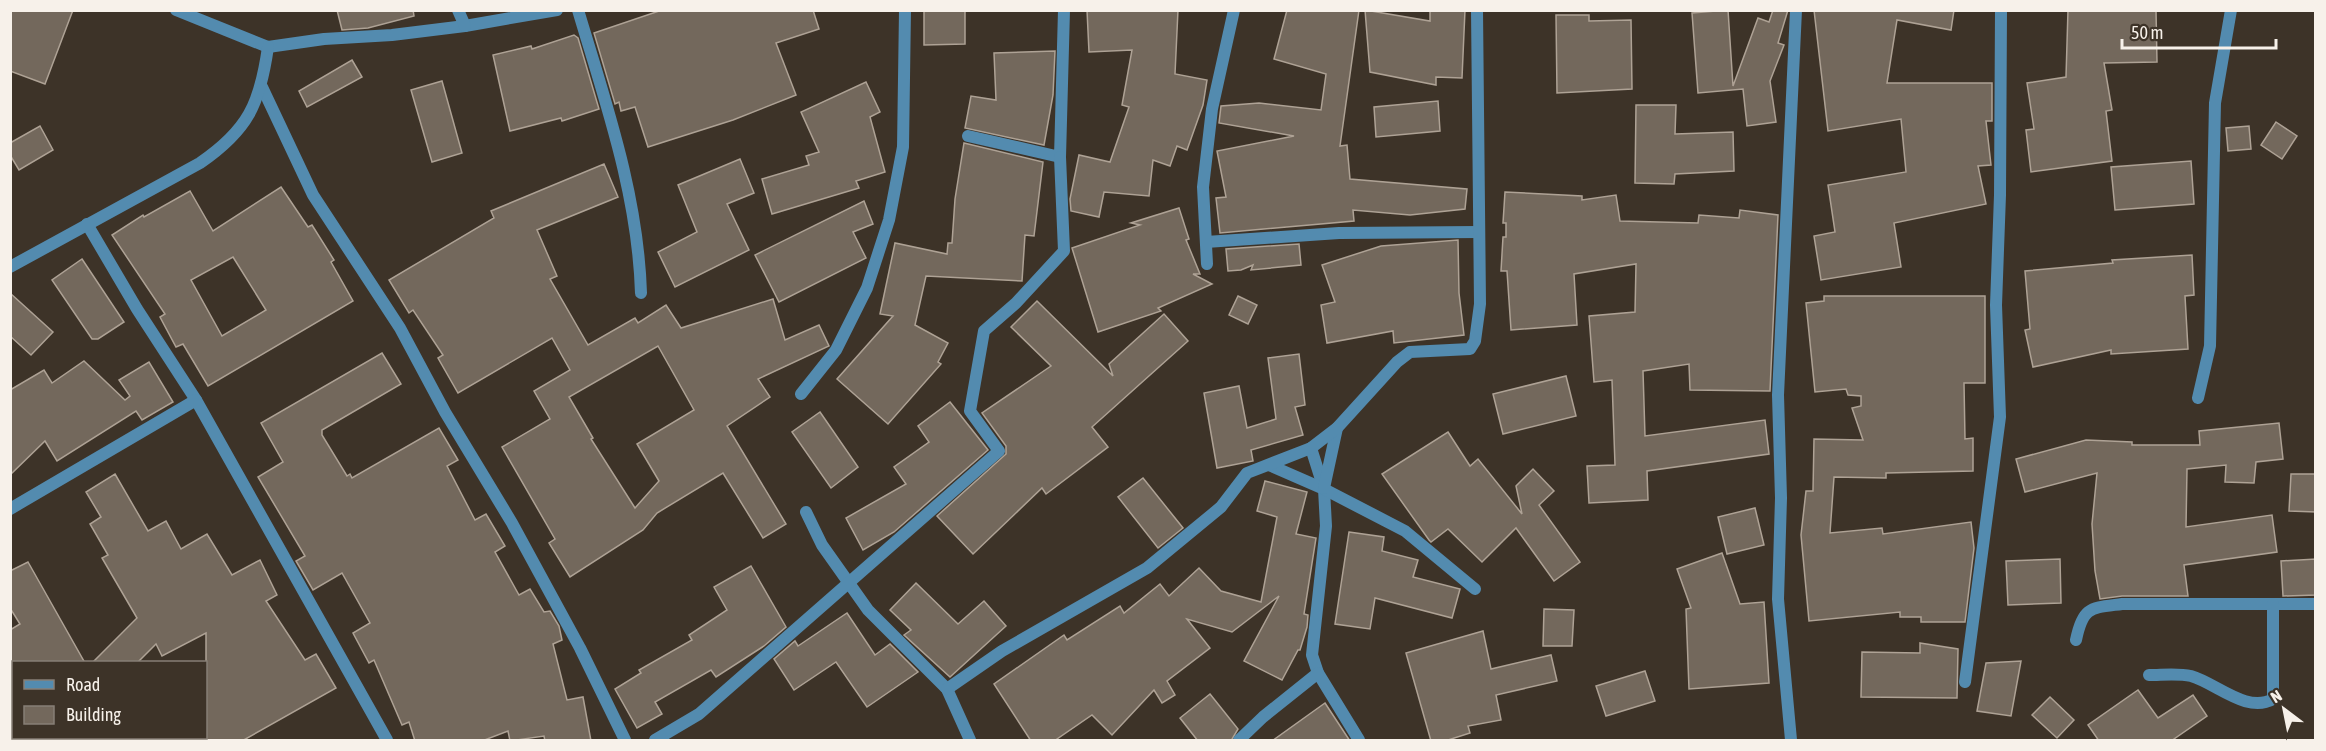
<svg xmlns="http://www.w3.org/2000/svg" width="2326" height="751" font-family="'Asap Condensed',sans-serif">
	<rect width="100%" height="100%" fill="#3d3328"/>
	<g fill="#73685c" stroke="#aea295" stroke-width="1.5" fill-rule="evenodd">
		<polygon points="10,10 73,10 45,84 10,71"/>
		<polygon points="337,10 413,10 414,16 368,28 342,30"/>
		<polygon points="662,10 813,10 819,29 776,43 796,95 733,120 648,147 635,107 621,111 619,102 615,104 594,33"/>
		<polygon points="924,10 965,10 965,44 924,45"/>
		<polygon points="1087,10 1178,10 1175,74 1207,80 1203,105 1187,150 1177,146 1170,166 1153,160 1149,196 1104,192 1099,217 1071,211 1070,199 1079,155 1110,162 1129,107 1122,105 1132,50 1089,52"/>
		<polygon points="1287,10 1359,10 1340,146 1347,145 1350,179 1467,189 1465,209 1410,215 1353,210 1354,221 1220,233 1216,198 1226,197 1217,151 1294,136 1219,123 1221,106 1259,103 1321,110 1326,74 1274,59"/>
		<polygon points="1365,10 1430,21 1430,10 1465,10 1462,78 1436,77 1436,85 1370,72"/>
		<polygon points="1728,10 1733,86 1758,18 1769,22 1773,10 1788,10 1778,43 1784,45 1770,81 1776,122 1747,126 1743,89 1698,93 1692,13"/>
		<polygon points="1814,10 1954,10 1951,30 1897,20 1887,83 1992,83 1992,121 1986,121 1991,165 1978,166 1986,204 1894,223 1901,267 1821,280 1814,236 1835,232 1828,185 1906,172 1901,119 1828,131"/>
		<polygon points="2068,10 2156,10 2157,62 2104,63 2112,110 2106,111 2112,161 2031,172 2026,130 2034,129 2027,83 2066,77"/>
		<polygon points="1556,15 1589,15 1589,21 1631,20 1632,89 1557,93"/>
		<polygon points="574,35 578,38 599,109 562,121 561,118 510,131 493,55 531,46 532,49"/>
		<polygon points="1055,51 1053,95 1044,145 965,128 971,96 996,100 994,53"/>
		<polygon points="352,60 362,77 307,107 299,91"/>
		<polygon points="442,81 462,153 432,162 411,90"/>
		<polygon points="866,82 880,112 870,117 885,172 856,181 859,188 772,214 762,179 809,165 806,156 819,152 801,112"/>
		<polygon points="1438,101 1440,131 1376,137 1374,107"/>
		<polygon points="1636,105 1676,105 1675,134 1733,132 1734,171 1675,174 1674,184 1635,183"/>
		<polygon points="2276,122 2297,136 2282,159 2261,145"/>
		<polygon points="40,126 53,150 19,170 10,155 10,143"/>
		<polygon points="2249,126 2251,149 2228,151 2226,128"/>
		<polygon points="964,143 1043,162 1034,236 1025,235 1022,281 926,276 915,325 948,343 938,362 941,364 888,424 837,379 893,316 880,314 895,243 947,254 948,243 952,243 955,199"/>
		<polygon points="740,159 754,193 727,204 749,250 675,287 658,252 697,232 678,185"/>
		<polygon points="2191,161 2194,204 2115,210 2111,167"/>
		<path d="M604,164l14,33 -81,33 20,46 -7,3 38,66 47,-27 3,5 28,-18 15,23 92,-29 12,41 34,-15 10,21 -71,33 12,18 -43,29 59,98 -23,14 -40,-65 -66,40 -14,17 -73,47 -21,-34 6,-4 -53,-92 48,-28 -16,-28 36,-21 -18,-32 -94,55 -20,-35 5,-3 -30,-45 -4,3 -20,-33 105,-62 -3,-7zM658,346l36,64 -57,34 22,37 -24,27 -44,-69 2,-1 -24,-41z"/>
		<path d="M281,187l27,40 4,-2 22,35 -3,2 22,39 -145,85 -25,-42 -7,3 -16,-30 5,-3 -53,-79 31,-20 1,2 46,-26 23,40zM233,257l33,53 -44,26 -31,-56z"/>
		<polygon points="1505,192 1582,196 1582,200 1616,195 1620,221 1698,223 1699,215 1739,218 1740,210 1778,215 1770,391 1690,390 1689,364 1643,371 1645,436 1765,420 1769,454 1647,471 1648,500 1589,503 1587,466 1615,465 1612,380 1594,382 1589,316 1635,312 1636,264 1574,274 1577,325 1511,330 1507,271 1501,271 1503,237 1506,237 1506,223 1503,223"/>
		<polygon points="864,201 873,224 853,232 866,258 779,302 755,255"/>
		<polygon points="1179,208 1189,239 1186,240 1200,274 1193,274 1212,284 1158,308 1161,311 1098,332 1072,248 1140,225 1131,223"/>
		<polygon points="1458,240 1459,293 1464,335 1394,343 1393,331 1327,343 1321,305 1335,302 1322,265 1381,246"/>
		<polygon points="1299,244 1301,265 1251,270 1253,265 1241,270 1228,271 1226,249"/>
		<polygon points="2192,255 2194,295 2185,296 2188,349 2111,354 2111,350 2033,367 2025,330 2030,329 2025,271 2113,263 2112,260"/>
		<polygon points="82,259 124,322 98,339 92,339 52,280"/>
		<polygon points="10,293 53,332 31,355 10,336"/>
		<polygon points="1238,296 1257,305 1248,324 1229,315"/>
		<polygon points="1824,296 1985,296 1985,383 1964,383 1965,439 1973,438 1973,471 1886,473 1886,478 1834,477 1830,533 1882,528 1883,534 1971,522 1974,548 1965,622 1921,622 1921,617 1900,617 1900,612 1809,621 1801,535 1806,491 1813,491 1814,439 1863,440 1852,408 1861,406 1861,396 1848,395 1846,389 1815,392 1806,303 1824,301"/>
		<polygon points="1037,301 1113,376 1109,364 1164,314 1188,341 1092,427 1108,447 1046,494 1042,488 973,554 937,516 1006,454 1006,446 982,413 1051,366 1011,327"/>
		<polygon points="382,353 401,384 322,430 322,435 347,476 350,474 352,478 439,428 458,460 447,466 475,520 486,514 505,546 495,552 519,595 530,589 544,612 550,611 559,626 562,640 553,644 567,700 583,697 591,741 545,741 544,736 510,741 508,731 482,741 415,741 409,722 402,725 374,660 369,663 353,633 370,623 342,573 313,590 296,561 305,556 258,477 283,462 261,423"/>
		<polygon points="1299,354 1305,405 1295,407 1303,435 1251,450 1253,461 1217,468 1204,393 1239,386 1247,428 1276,419 1268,358"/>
		<polygon points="84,361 125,400 130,396 119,380 149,362 173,402 142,420 136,411 57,461 45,441 10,475 10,390 44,370 52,383"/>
		<polygon points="1566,376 1576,416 1503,434 1493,394"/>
		<polygon points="950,402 988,450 894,532 863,550 846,518 906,484 894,467 929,442 918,426"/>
		<polygon points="820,412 858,467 831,488 792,432"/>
		<polygon points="2279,423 2283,459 2256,462 2254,483 2225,482 2226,465 2187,469 2186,527 2272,515 2277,552 2184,565 2188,596 2122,596 2100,599 2095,571 2092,524 2097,473 2025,492 2016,459 2086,440 2132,442 2132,445 2200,445 2199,431"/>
		<polygon points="1448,432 1470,466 1478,459 1522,514 1516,486 1533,469 1554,491 1539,505 1580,562 1554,581 1516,528 1482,562 1448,529 1431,542 1429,540 1382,474"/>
		<polygon points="115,474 148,531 166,521 181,549 207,534 232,575 260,560 277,595 266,601 305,660 316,654 336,688 242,741 206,741 206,633 162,656 156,644 137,663 92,663 137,618 102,558 108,555 90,524 101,517 86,492"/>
		<polygon points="2291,474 2316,474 2316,512 2289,511"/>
		<polygon points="1143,478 1183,528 1158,548 1118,497"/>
		<polygon points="1265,481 1307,492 1296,534 1316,538 1304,614 1308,615 1307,627 1300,650 1298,650 1282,680 1244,661 1279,596 1232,632 1187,619 1210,648 1167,681 1175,695 1162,703 1154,690 1112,735 1092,715 1054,741 1031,741 994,684 1064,635 1067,640 1120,606 1124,613 1160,584 1169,596 1199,568 1221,591 1261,602 1277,517 1257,511"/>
		<polygon points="1755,508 1764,545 1727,554 1718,517"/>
		<polygon points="1349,532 1384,537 1382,551 1418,560 1413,577 1460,589 1452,618 1375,598 1370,629 1335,624"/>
		<polygon points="1722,553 1740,604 1764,602 1769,683 1689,689 1686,609 1691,608 1677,569"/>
		<polygon points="2060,559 2061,603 2008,605 2006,561"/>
		<polygon points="2316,559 2316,595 2283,596 2281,561"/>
		<polygon points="28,562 85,663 10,663 10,630 20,624 10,608 10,571"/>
		<polygon points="751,566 786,627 764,646 716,677 711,670 655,702 662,714 637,728 615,689 641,673 639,670 692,640 689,635 727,610 714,587"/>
		<polygon points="916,583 958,624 984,601 1006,626 950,677 904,635 911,630 890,610"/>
		<polygon points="1544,609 1574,610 1572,646 1543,646"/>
		<polygon points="847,613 875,655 890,644 918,672 867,707 836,662 794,690 774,659 795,641 798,646"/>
		<polygon points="1483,631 1491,669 1551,655 1557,681 1496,695 1501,720 1468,726 1470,733 1445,741 1431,741 1406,653"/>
		<polygon points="1920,643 1958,649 1957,698 1861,697 1862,652 1920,653"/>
		<polygon points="2021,661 2011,716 1977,711 1986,663"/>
		<polygon points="1645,671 1655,701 1606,716 1596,686"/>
		<polygon points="2138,690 2158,718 2193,695 2207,716 2171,741 2099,741 2088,725"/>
		<polygon points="1210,694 1238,729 1231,741 1198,741 1180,718"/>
		<polygon points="2050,697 2074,720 2057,738 2032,715"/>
		<polygon points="1325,703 1350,741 1272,741"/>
	</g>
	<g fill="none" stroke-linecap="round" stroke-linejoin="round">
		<g stroke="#538baf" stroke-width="12">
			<polyline points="176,10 268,47 324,39 392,35 465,26 557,10"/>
			<polyline points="458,10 465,26"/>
			<path d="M578,10c28,94 60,185 63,283"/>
			<polyline points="262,87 313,195 400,328 445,412 512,523 580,648 625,740"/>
			<polyline points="968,136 1060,157 1064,10"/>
			<polyline points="87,224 137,309 196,400 387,740"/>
			<polyline points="1206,242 1339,233 1479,232"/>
			<polyline points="1207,264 1203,187 1212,109 1234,10"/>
			<path d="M10,267l190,-104c48,-33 60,-59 68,-116"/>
			<polyline points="801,394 836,350 867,288 889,220 903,147 905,10"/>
			<polyline points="2198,398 2210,346 2215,103 2231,10"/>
			<polyline points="1311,448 1324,489 1326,526 1312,655 1318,673 1359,740"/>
			<polyline points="1269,465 1324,489 1405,531 1475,589"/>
			<polyline points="1324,488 1337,428"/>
			<polyline points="10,509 196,400"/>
			<polyline points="806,512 822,545 868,610 947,689 970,740"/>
			<path d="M2076,640c7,-34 15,-32 46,-36h194"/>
			<path d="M2149,675c13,0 29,-2 42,1 25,7 56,38 82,23v-95"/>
			<polyline points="1965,682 2000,417 1996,305 2000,195 2001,10"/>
			<polyline points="947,689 1002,651 1147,568 1221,507 1247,473 1311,448 1337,428 1397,362 1410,352 1470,349 1475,341 1480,304 1477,10"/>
			<polyline points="655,740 699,714 999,451 970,411 984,331 1016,303 1064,251 1060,157"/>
			<polyline points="1239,740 1263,717 1318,673"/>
			<polyline points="1791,740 1778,599 1781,498 1778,395 1796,10"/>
		</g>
	</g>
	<rect width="2326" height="751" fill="none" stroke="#f7f1ea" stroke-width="24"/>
	<rect x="12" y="661" width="195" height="78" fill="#3d3328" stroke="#877f76" stroke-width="1.5"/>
	<rect x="24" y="680" width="30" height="9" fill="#538baf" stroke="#877f76" stroke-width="1.5"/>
	<text x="66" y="691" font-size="18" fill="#f7f1ea">Road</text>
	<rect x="24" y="706" width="30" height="18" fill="#73685c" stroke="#877f76" stroke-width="1.5"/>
	<text x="66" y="721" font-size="18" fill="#f7f1ea">Building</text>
	<g transform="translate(2284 709) rotate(328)" stroke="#3d3328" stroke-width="4.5" paint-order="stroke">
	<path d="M0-4.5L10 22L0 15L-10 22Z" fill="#f7f1ea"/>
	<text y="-9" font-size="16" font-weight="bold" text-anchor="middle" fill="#f7f1ea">N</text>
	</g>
	<path d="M2122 39v9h154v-9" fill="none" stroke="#f7f1ea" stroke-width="3"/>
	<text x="2131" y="39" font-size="18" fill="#f7f1ea" stroke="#3d3328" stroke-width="4.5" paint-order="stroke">50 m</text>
</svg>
